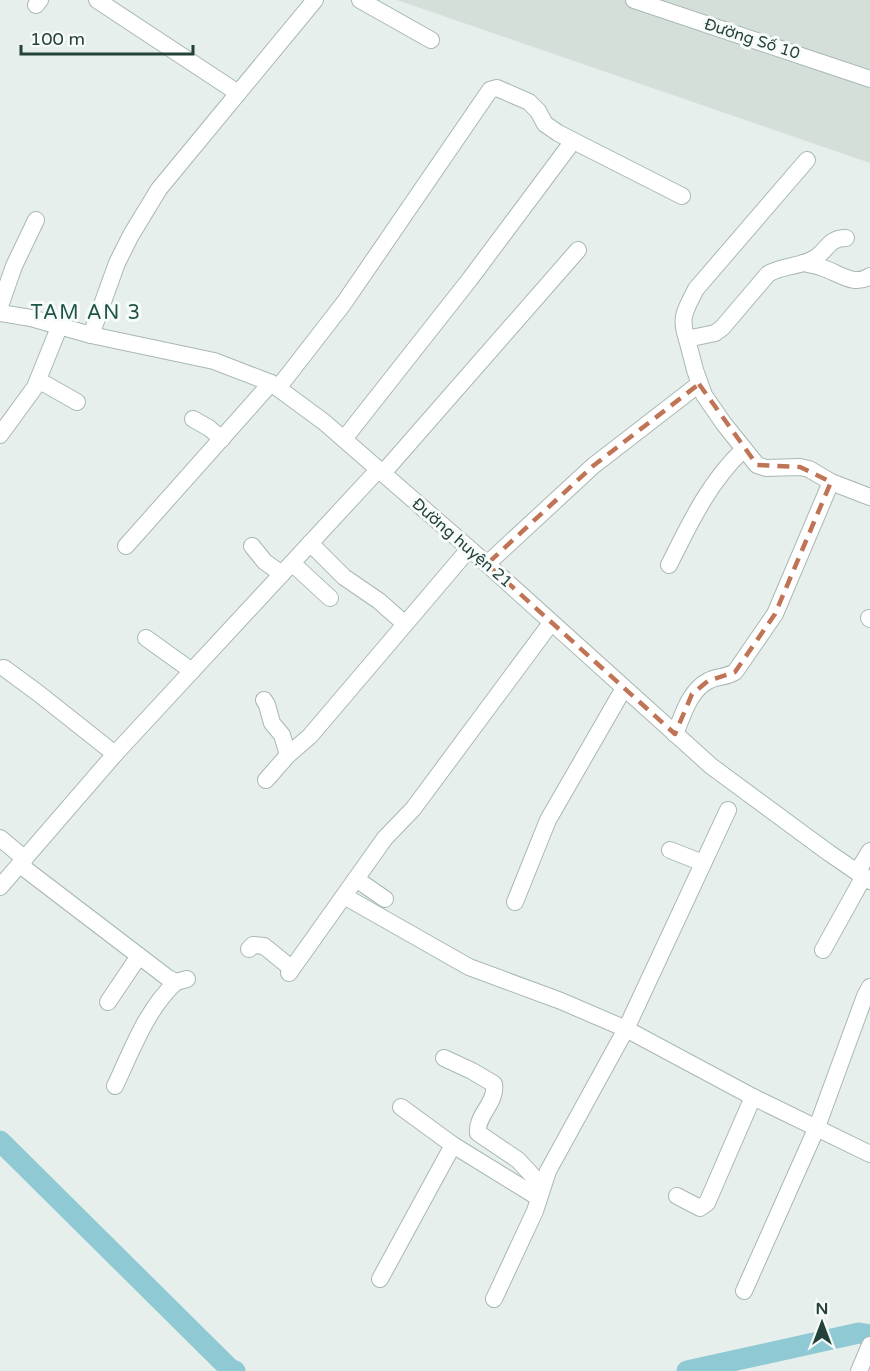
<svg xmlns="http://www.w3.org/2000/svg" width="870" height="1371" font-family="'Varela Round',sans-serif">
	<rect width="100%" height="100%" fill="#e6efeb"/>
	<polygon fill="#d4dfda" points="397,0 870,0 870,163"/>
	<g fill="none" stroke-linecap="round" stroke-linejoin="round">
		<g stroke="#8ec9d4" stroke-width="21">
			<polyline points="0,1141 230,1369 235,1371"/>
			<polyline points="687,1371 859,1333 870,1335"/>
		</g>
		<defs>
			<g id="minor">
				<polyline points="97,0 238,93"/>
				<polyline points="360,0 431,40"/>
				<polyline points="634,0 870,79"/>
				<polyline points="36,5 40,0"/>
				<path d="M846,238c-18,0 -18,12 -31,20 -14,9 -32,7 -47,16l-46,54 -7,5 -28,6 8,31 9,25 20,29 33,41 9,3 34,-1 9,2 22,13 39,15"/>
				<path d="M804,263c6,2 13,2 19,5 16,5 31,19 47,8"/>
				<polyline points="0,306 14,266 36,220"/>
				<polyline points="0,313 31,318 91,335 214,361 271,383 324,422 487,564 711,766 829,853 870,881"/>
				<polyline points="91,335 117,263 131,235 159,189 315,0"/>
				<path d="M687,339c-8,-22 -1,-30 9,-50l111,-129"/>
				<polyline points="38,380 77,402"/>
				<polyline points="278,388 344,303 490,90 497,88 529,102 538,111 545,124 558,133 682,196"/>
				<polyline points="193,419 209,428 222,439"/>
				<polyline points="0,435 35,387 60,325"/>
				<polyline points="344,439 470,279 573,141"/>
				<polyline points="383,473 578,250"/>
				<polyline points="310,543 344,577 379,601 405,624"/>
				<polyline points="126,546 271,383"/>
				<polyline points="252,546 265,562 282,574"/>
				<polyline points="292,563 330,598"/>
				<polyline points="487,564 593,466 699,384"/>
				<path d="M669,565c21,-42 40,-83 74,-115"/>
				<polyline points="869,618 870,619"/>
				<polyline points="146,638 192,671"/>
				<polyline points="4,668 38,693 115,754"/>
				<polyline points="264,700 267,705 272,723 282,735 288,755"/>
				<path d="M675,734c8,-19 14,-43 33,-53 8,-5 17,-3 27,-9l40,-58 56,-132"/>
				<polyline points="266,780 288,755 310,736 469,549"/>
				<polyline points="0,838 25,859"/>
				<polyline points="670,850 703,863"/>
				<polyline points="20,865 168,978 176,982 187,979"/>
				<polyline points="857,872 870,851"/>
				<polyline points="356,879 385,899"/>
				<polyline points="0,887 115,754 378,470"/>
				<polyline points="344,896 469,967 561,1001 626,1029 753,1097 870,1154"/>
				<polyline points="515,902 548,820 624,688"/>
				<polyline points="249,949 253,945 264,946 291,968"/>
				<polyline points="823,950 864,876"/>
				<polyline points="289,973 385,838 413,809 551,623"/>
				<polyline points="108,1002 139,956"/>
				<path d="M444,1058l28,13 22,13c3,19 -18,31 -16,49l40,27 24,26"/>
				<path d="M115,1086c17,-36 31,-76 61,-104"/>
				<polyline points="401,1107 453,1145 539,1198"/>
				<polyline points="677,1196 700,1208 707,1203 753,1097"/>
				<polyline points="380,1279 453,1145"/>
				<polyline points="744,1291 817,1127 865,996 870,987"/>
				<polyline points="494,1299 535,1211 548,1171 626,1029 728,810"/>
				<polyline points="859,1371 870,1345"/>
			</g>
		</defs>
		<use href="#minor" stroke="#a8b8b2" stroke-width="18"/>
		<use href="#minor" stroke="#fff" stroke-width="16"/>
	</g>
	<path fill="none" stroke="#c07456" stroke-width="4.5" stroke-dasharray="12 8" stroke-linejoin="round" d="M699,384l58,81 43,2 31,15 -56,132 -40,58 -27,9 -16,13 -17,40 -188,-170 106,-98z"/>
	<g text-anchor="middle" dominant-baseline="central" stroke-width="6" stroke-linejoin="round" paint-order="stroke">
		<g font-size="16" fill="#24423a" stroke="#f7fbf9">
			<text transform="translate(752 39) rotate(18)">Đường Số 10</text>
			<text transform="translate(462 543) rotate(41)">Đường huyện 21</text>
		</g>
		<g font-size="20" letter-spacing="1.5" fill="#1f5548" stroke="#f7fbf9">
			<text x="86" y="313">TAM AN 3</text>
		</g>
	</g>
	<g transform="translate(822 1323)" stroke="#f7fbf9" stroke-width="4.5" paint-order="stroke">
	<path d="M0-4.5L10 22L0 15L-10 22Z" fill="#24423a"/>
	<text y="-9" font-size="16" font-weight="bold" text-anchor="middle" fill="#24423a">N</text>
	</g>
	<path d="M21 45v9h172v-9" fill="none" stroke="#24423a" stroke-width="3"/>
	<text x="30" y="45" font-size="18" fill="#24423a" stroke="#f7fbf9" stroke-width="4.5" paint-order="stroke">100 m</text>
</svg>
